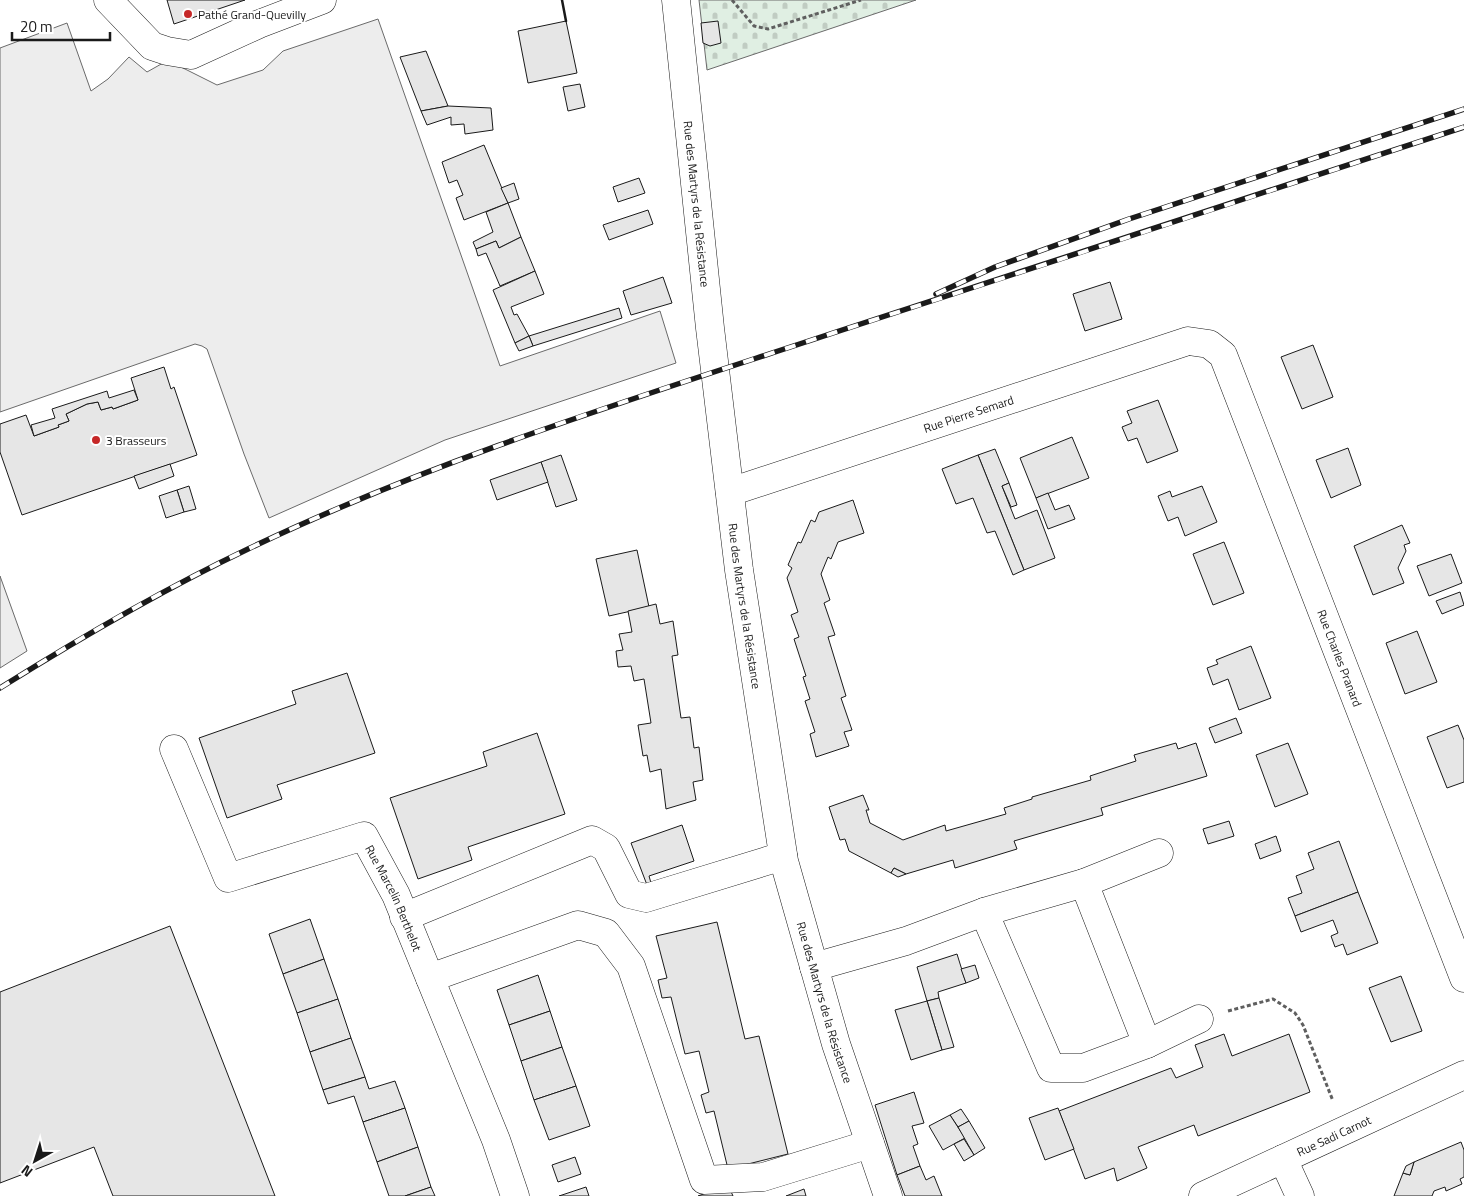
<svg xmlns="http://www.w3.org/2000/svg" width="1464" height="1196" font-family="'Titillium Web',sans-serif">
	<defs>
		<pattern id="cemetery-stones" width="16" height="16" patternUnits="userSpaceOnUse" patternTransform="scale(1.25)"><rect width="16" height="16" fill="#e0efe3"/><path d="M2 7V4a2 2 0 0 1 4 0v3zM10 15v-3a2 2 0 0 1 4 0v3z" fill="#c0ccc2"/></pattern>
	</defs>
	<rect width="100%" height="100%" fill="#fff"/>
	<polygon fill="url(#cemetery-stones)" stroke="#6a6a6a" points="699,0 916,0 707,70"/>
	<g fill="#ededed" stroke="#6a6a6a">
		<polygon points="378,19 500,366 660,311 676,363 445,440 269,518 244,454 207,349 202,346 195,344 0,412 0,48 67,23 91,91 108,79 129,57 147,72 163,63 177,65 217,85 263,70 283,51"/>
		<polygon points="0,576 27,651 0,668"/>
	</g>
	<g fill="#e6e6e6" stroke="#1a1a1a">
		<polygon points="167,0 245,0 174,24"/>
		<polygon points="566,21 577,73 528,83 518,31"/>
		<polygon points="718,21 721,43 710,46 703,43 701,23"/>
		<polygon points="426,51 448,106 421,111 400,57"/>
		<polygon points="580,84 585,107 568,111 563,87"/>
		<polygon points="448,106 491,108 493,130 465,134 464,124 451,125 451,117 427,125 421,111"/>
		<polygon points="484,145 508,203 464,220 456,198 463,195 457,180 449,183 442,162"/>
		<polygon points="639,178 645,193 618,202 613,187"/>
		<polygon points="514,183 519,199 508,203 501,188"/>
		<polygon points="508,203 521,237 499,248 496,241 476,249 473,242 493,232 486,212"/>
		<polygon points="648,210 653,224 609,240 603,225"/>
		<polygon points="521,237 535,271 500,286 486,253 478,256 476,249 496,241 499,248"/>
		<polygon points="535,271 544,294 511,307 514,315 517,314 529,336 515,343 493,290"/>
		<polygon points="663,277 672,303 631,315 623,291"/>
		<polygon points="1110,282 1122,319 1085,331 1073,294"/>
		<polygon points="619,308 622,318 533,346 529,336"/>
		<polygon points="529,336 533,346 519,351 515,343"/>
		<polygon points="1313,345 1333,397 1302,409 1281,357"/>
		<polygon points="164,367 171,389 174,387 197,455 22,515 0,452 0,424 26,415 34,436 59,427 58,425 69,421 66,414 87,404 98,402 101,410 112,407 113,409 138,400 131,378"/>
		<polygon points="134,390 138,400 113,409 112,407 101,410 98,402 87,404 66,414 69,421 58,425 59,427 34,436 31,425 55,418 52,409 107,391 109,398"/>
		<polygon points="1158,400 1178,451 1147,463 1137,438 1128,441 1122,427 1132,423 1127,411"/>
		<polygon points="1072,437 1089,478 1036,498 1020,458"/>
		<polygon points="1348,448 1361,485 1331,498 1316,460"/>
		<polygon points="995,449 1009,483 1002,486 1015,519 1037,510 1055,558 1024,570 978,455"/>
		<polygon points="561,455 577,500 556,507 541,462"/>
		<polygon points="978,455 1024,570 1013,575 995,531 987,533 973,498 956,504 942,469"/>
		<polygon points="541,462 548,482 497,500 490,480"/>
		<polygon points="170,464 174,476 139,489 134,476"/>
		<polygon points="1009,483 1017,505 1011,507 1002,486"/>
		<polygon points="189,486 196,509 184,512 177,490"/>
		<polygon points="1202,486 1217,522 1185,536 1178,517 1168,521 1158,496 1170,491 1172,497"/>
		<polygon points="177,490 184,512 166,518 159,496"/>
		<polygon points="1048,493 1055,510 1069,505 1075,519 1048,529 1036,498"/>
		<polygon points="853,500 864,533 838,542 831,559 828,557 821,574 830,600 824,603 835,635 828,637 846,696 841,698 852,730 844,732 849,746 816,757 810,734 815,732 805,701 810,699 803,677 806,676 794,639 799,637 791,615 798,612 787,578 792,568 788,565 798,542 801,543 811,520 815,522 819,512"/>
		<polygon points="1402,525 1410,543 1404,545 1406,551 1398,568 1404,583 1373,595 1354,546"/>
		<polygon points="1224,542 1244,593 1213,605 1193,554"/>
		<polygon points="637,550 649,607 609,616 596,559"/>
		<polygon points="1451,554 1462,583 1429,596 1417,566"/>
		<polygon points="1460,592 1464,605 1442,614 1436,601"/>
		<polygon points="656,604 660,624 673,621 678,655 672,656 681,718 690,717 694,748 699,747 703,780 693,782 696,800 666,809 661,769 650,772 647,755 643,756 638,725 651,723 644,679 634,681 631,666 618,667 616,651 623,650 619,634 632,632 628,611"/>
		<polygon points="1417,631 1437,682 1405,694 1386,643"/>
		<polygon points="1251,646 1271,698 1239,710 1228,679 1213,685 1207,668 1218,664 1216,660"/>
		<polygon points="347,673 375,753 277,785 282,799 227,818 199,738 296,704 292,691"/>
		<polygon points="1236,718 1242,733 1215,743 1209,728"/>
		<polygon points="1458,725 1464,740 1464,782 1447,788 1427,737"/>
		<polygon points="537,733 565,814 468,847 472,860 418,879 390,798 487,766 483,752"/>
		<polygon points="1176,743 1178,749 1196,743 1207,776 1101,808 1103,815 1014,841 1017,849 955,868 953,860 906,874 894,868 891,873 849,851 845,839 840,840 829,807 863,795 869,810 866,810 870,823 903,840 945,825 946,831 1006,814 1004,808 1032,799 1032,797 1091,780 1090,776 1136,761 1134,755"/>
		<polygon points="1288,743 1308,794 1275,807 1256,755"/>
		<polygon points="1229,821 1234,836 1208,844 1203,829"/>
		<polygon points="682,825 694,861 649,876 651,883 647,885 631,843"/>
		<polygon points="1276,836 1281,851 1260,859 1255,844"/>
		<polygon points="1339,841 1358,892 1295,916 1288,898 1302,893 1296,876 1314,869 1308,853"/>
		<polygon points="894,868 906,874 898,877 891,873"/>
		<polygon points="1358,892 1378,943 1347,955 1343,944 1335,947 1331,936 1338,933 1333,920 1301,932 1295,916"/>
		<polygon points="310,919 324,959 283,974 269,934"/>
		<polygon points="717,922 745,1039 759,1036 788,1154 728,1169 714,1111 706,1113 701,1095 709,1092 699,1051 685,1054 671,997 662,998 658,980 667,978 656,936"/>
		<polygon points="170,926 275,1196 113,1196 94,1147 0,1183 0,992"/>
		<polygon points="957,954 966,983 938,992 939,998 927,1001 917,967"/>
		<polygon points="324,959 338,999 297,1013 283,974"/>
		<polygon points="975,965 979,978 966,983 961,969"/>
		<polygon points="538,975 550,1011 509,1025 497,990"/>
		<polygon points="1401,976 1422,1031 1391,1042 1369,988"/>
		<polygon points="939,998 954,1047 942,1050 927,1001"/>
		<polygon points="338,999 351,1038 310,1052 297,1013"/>
		<polygon points="927,1001 942,1050 911,1060 895,1010"/>
		<polygon points="550,1011 562,1047 521,1061 509,1025"/>
		<polygon points="1224,1034 1232,1056 1289,1034 1310,1092 1198,1136 1194,1125 1138,1147 1147,1168 1117,1181 1114,1168 1085,1179 1059,1111 1171,1068 1176,1078 1203,1067 1195,1045"/>
		<polygon points="351,1038 365,1077 323,1090 310,1052"/>
		<polygon points="562,1047 576,1086 534,1100 521,1061"/>
		<polygon points="365,1077 369,1089 395,1081 405,1108 363,1122 354,1096 328,1104 323,1090"/>
		<polygon points="576,1086 590,1126 549,1140 534,1100"/>
		<polygon points="914,1092 924,1123 912,1126 918,1144 913,1146 920,1166 897,1175 875,1105"/>
		<polygon points="405,1108 418,1147 377,1162 363,1122"/>
		<polygon points="1058,1108 1074,1149 1045,1160 1029,1118"/>
		<polygon points="961,1109 969,1121 958,1127 950,1115"/>
		<polygon points="950,1115 965,1138 943,1150 929,1126"/>
		<polygon points="969,1121 985,1148 974,1155 958,1127"/>
		<polygon points="964,1139 974,1155 964,1161 954,1144"/>
		<polygon points="1461,1142 1464,1150 1464,1177 1460,1179 1462,1184 1446,1191 1445,1187 1434,1191 1432,1196 1394,1196 1403,1173 1410,1175 1414,1162"/>
		<polygon points="418,1147 431,1187 405,1196 389,1196 377,1162"/>
		<polygon points="575,1157 581,1174 558,1182 552,1165"/>
		<polygon points="1414,1162 1410,1175 1403,1173 1406,1166"/>
		<polygon points="920,1166 926,1180 934,1176 942,1196 905,1196 897,1175"/>
		<polygon points="728,1185 733,1196 698,1196"/>
		<polygon points="431,1187 435,1196 405,1196"/>
		<polygon points="586,1187 589,1196 559,1196"/>
		<polygon points="804,1189 806,1196 786,1196"/>
	</g>
	<g fill="none" stroke-linecap="round" stroke-linejoin="round">
		<defs>
			<g id="minor">
				<polyline points="108,0 152,46 167,51 191,55 259,24 322,0"/>
				<path id="s1" d="M676,0l34,328 29,242 45,291 52,183 52,152"/>
				<path id="s2" d="M730,492l458,-151 21,3 14,11 241,623"/>
				<path id="s3" d="M174,749l54,129 136,-42 32,59 100,245 19,56"/>
				<polyline points="984,912 1051,1068 1083,1068 1147,1044 1084,883"/>
				<polyline points="404,917 592,840 606,848 629,894 646,898 783,856"/>
				<polyline points="814,967 906,941 984,912 1084,883 1159,853"/>
				<polyline points="430,978 578,925 606,933 631,966 704,1180 763,1177 870,1144"/>
				<polyline points="1147,1044 1199,1019"/>
				<polyline points="1283,1159 1300,1196"/>
				<path id="s4" d="M1203,1196l261,-121"/>
			</g>
		</defs>
		<use href="#minor" stroke="#1a1a1a" stroke-width="29"/>
		<g stroke="#5f5f5f" stroke-width="3" stroke-dasharray="4 2.5" stroke-linecap="butt">
			<polyline points="732,0 754,26 768,29 861,0"/>
			<polyline points="1228,1011 1273,999 1295,1013 1303,1025 1333,1101"/>
		</g>
		<use href="#minor" stroke="#fff" stroke-width="28"/>
		<defs>
			<g id="rail">
				<polyline points="936,294 995,267 1129,219 1464,109"/>
				<path d="M0,688c80,-50 162,-98 248,-139 188,-90 388,-151 585,-216 211,-68 421,-137 631,-206"/>
			</g>
		</defs>
		<use href="#rail" stroke="#1a1a1a" stroke-width="5.5"/>
		<use href="#rail" stroke="#fff" stroke-width="4" stroke-dasharray="11" stroke-linecap="butt"/>
		<polyline stroke="#1a1a1a" stroke-width="2.5" points="562,0 566,21"/>
	</g>
	<g fill="#c62828" stroke="#fff" stroke-width="2">
		<circle cx="188" cy="14" r="5"/>
		<circle cx="96" cy="440" r="5"/>
	</g>
	<g text-anchor="middle" dominant-baseline="central" stroke-width="4" stroke-linejoin="round" paint-order="stroke">
		<g font-size="12" fill="#1a1a1a" stroke="#fff" text-anchor="start">
			<text x="198" y="14">Pathé Grand-Quevilly</text>
			<text x="106" y="440">3 Brasseurs</text>
		</g>
		<g font-size="12" fill="#1a1a1a" stroke="#fff">
			<text stroke="none"><textPath href="#s1" startOffset="205">Rue des Martyrs de la Résistance</textPath></text>
			<text stroke="none"><textPath href="#s2" startOffset="251">Rue Pierre Semard</textPath></text>
			<text stroke="none"><textPath href="#s1" startOffset="610">Rue des Martyrs de la Résistance</textPath></text>
			<text stroke="none"><textPath href="#s2" startOffset="846">Rue Charles Pranard</textPath></text>
			<text stroke="none"><textPath href="#s3" startOffset="351">Rue Marcelin Berthelot</textPath></text>
			<text stroke="none"><textPath href="#s1" startOffset="1015">Rue des Martyrs de la Résistance</textPath></text>
			<text stroke="none"><textPath href="#s4" startOffset="144">Rue Sadi Carnot</textPath></text>
		</g>
	</g>
	<g transform="translate(35 1161) rotate(219)" stroke="#ffffff" stroke-width="4" paint-order="stroke">
	<path d="M0-4L9 19L0 12L-9 19Z" fill="#1a1a1a"/>
	<text y="-8" font-size="14" font-weight="bold" text-anchor="middle" fill="#1a1a1a">N</text>
	</g>
	<path d="M12 32v8h98v-8" fill="none" stroke="#1a1a1a" stroke-width="2.5"/>
	<text x="20" y="32" font-size="15" fill="#1a1a1a" stroke="#ffffff" stroke-width="4" paint-order="stroke">20 m</text>
</svg>
